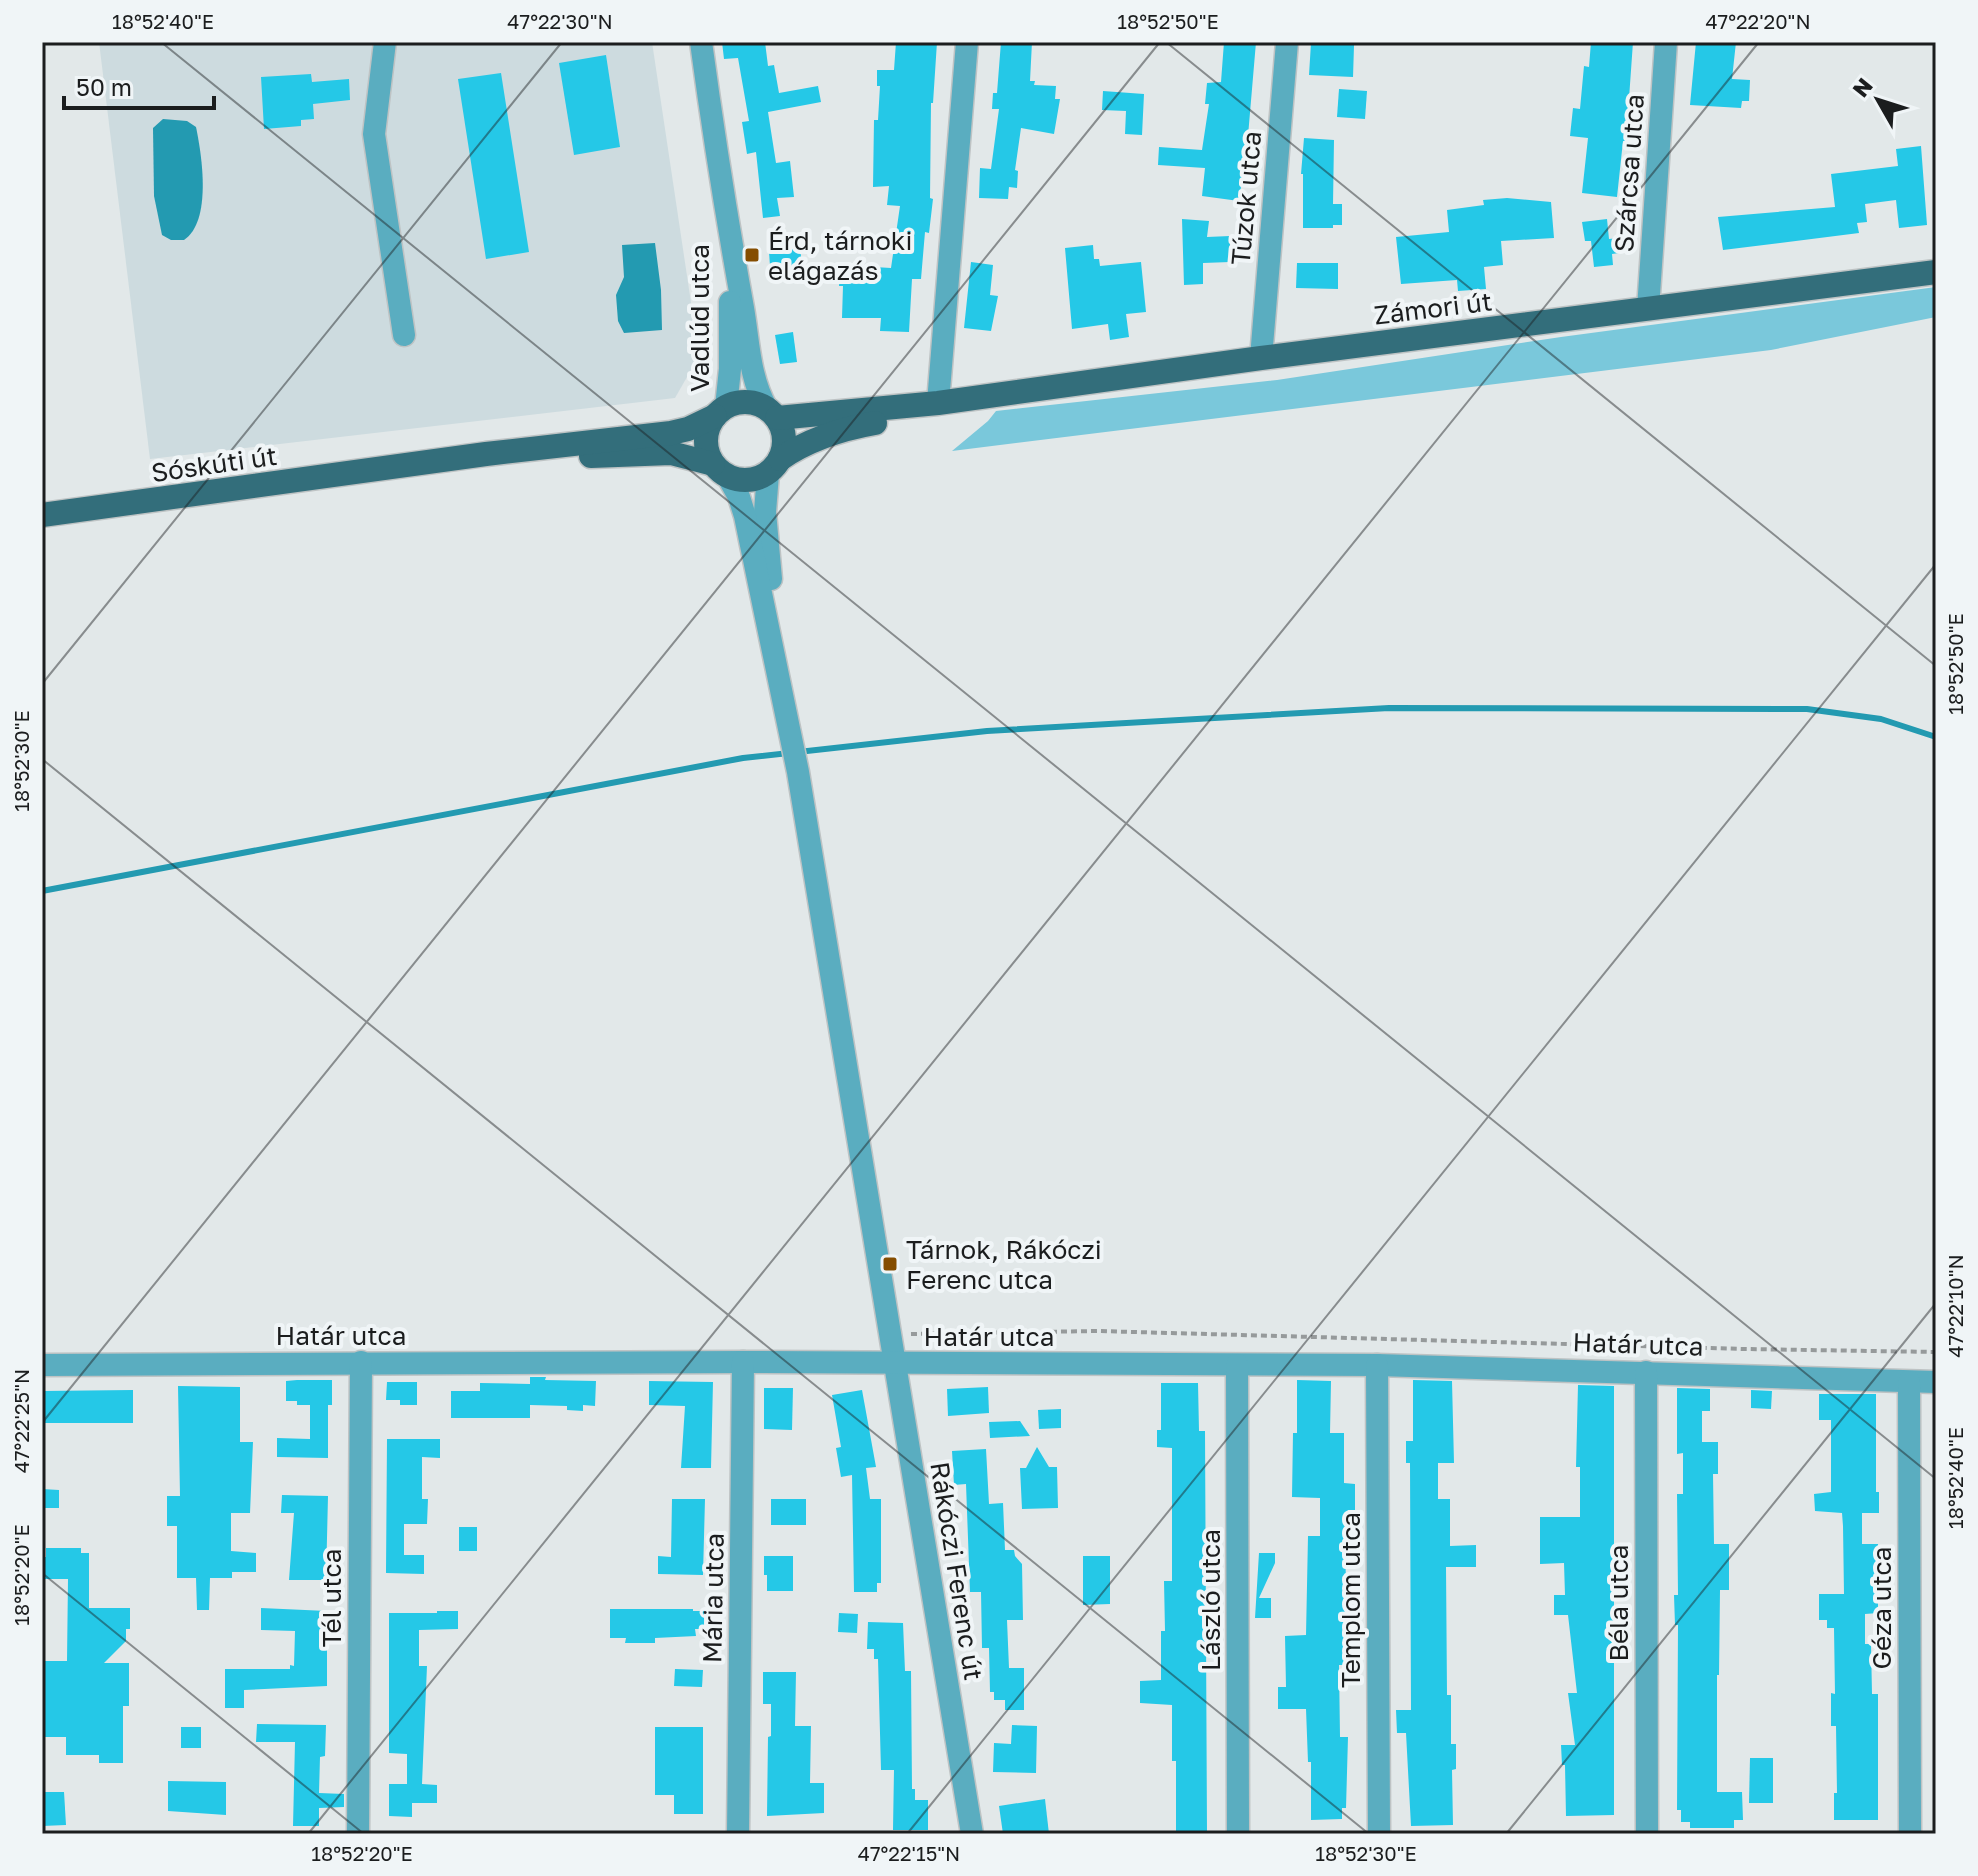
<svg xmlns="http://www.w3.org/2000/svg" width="1978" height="1876" font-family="'Golos Text',sans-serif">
	<rect width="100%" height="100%" fill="#e2e8e9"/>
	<polygon fill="#cddbdf" points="99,42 652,42 699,356 675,398 150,459"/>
	<polygon fill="#7ac8db" points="1936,287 1936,317 1771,350 952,451 988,421 996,411 1277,380 1561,337"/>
	<g fill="#239ab1">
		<path d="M163,119l24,2 9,6c6,29 16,94 -12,113h-13l-9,-5 -8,-39 -1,-68z"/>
		<polygon points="655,243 661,290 662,330 624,333 618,321 616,295 624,277 622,245"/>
	</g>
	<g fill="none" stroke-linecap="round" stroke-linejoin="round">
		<polyline stroke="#239ab1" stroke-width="6" points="42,891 743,758 987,731 1389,708 1807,709 1881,719 1936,737"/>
	</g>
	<g fill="#25c8e7">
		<polygon points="722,42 765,42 768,66 774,65 779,93 818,86 821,102 768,112 776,163 790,161 794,197 777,198 780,216 763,218 756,152 747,154 742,122 749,121 738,58 724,59"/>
		<polygon points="896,42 937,42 933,103 931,103 930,198 933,199 929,233 925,232 921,279 912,279 909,332 880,331 881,318 842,318 843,286 839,286 841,265 891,268 900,206 887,205 889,186 873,187 874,120 878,120 880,86 877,86 877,70 894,70"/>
		<polygon points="1001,42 1032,42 1030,81 1035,81 1034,85 1056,86 1055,99 1060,99 1054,134 1021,128 1015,170 1018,171 1017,188 1009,187 1008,199 979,198 980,168 991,169 999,109 992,109 993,93 997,93"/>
		<polygon points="1224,42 1256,42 1248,136 1239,201 1202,196 1205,168 1158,165 1159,147 1202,150 1209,104 1205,104 1207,83 1221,82"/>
		<polygon points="1591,42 1633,42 1626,141 1623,141 1617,197 1582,193 1588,138 1570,136 1573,108 1580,109 1584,66 1589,67"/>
		<polygon points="1696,42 1736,42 1732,79 1750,80 1749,101 1742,101 1741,108 1690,105"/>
		<polygon points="1311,43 1354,45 1353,77 1309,75"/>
		<polygon points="606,55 620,147 574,155 559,63"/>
		<polygon points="501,73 529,252 486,259 458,79"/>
		<polygon points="311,74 312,82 349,79 350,100 313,104 314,119 301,120 301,126 264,129 261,77"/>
		<polygon points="1339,89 1367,91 1365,119 1337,117"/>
		<polygon points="1103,91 1144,94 1142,135 1125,134 1126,111 1102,110"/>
		<polygon points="1304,138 1334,140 1333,204 1342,204 1342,225 1333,225 1333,228 1303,228 1303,174 1301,174"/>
		<polygon points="1921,146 1927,225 1899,228 1896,200 1865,204 1867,222 1857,223 1859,233 1723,250 1718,217 1835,207 1831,174 1898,166 1896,149"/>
		<polygon points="1507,198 1551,202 1554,238 1501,241 1503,265 1484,267 1486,289 1458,291 1457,280 1401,284 1396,237 1449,232 1447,210 1484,205 1483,200"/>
		<polygon points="1182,219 1209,221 1207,237 1230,236 1230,262 1203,263 1203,284 1184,285"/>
		<polygon points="1607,219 1609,239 1618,238 1619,253 1612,254 1613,265 1594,267 1591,241 1585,241 1582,222"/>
		<polygon points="799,236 803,277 771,280 768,238"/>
		<polygon points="1093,245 1094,259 1099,259 1100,266 1141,262 1146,312 1126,314 1129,337 1110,340 1108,324 1072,329 1065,248"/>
		<polygon points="971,262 993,265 990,295 998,296 991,331 964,328"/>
		<polygon points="1297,263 1338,263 1338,289 1296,288"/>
		<polygon points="793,332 797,362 780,364 775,335"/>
		<polygon points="530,1377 546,1377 545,1380 596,1381 595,1406 583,1405 583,1411 567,1410 567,1406 530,1405 530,1418 451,1418 451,1391 480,1391 480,1383 530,1384"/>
		<polygon points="297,1380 332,1380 332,1405 328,1405 328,1458 277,1457 277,1438 310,1439 310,1405 297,1405 297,1401 286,1401 286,1381"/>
		<polygon points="1297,1380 1331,1381 1330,1433 1344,1433 1344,1483 1355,1484 1355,1510 1348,1510 1348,1552 1345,1552 1349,1665 1339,1665 1340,1737 1348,1737 1346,1808 1342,1808 1342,1819 1311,1820 1311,1762 1308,1762 1306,1709 1278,1709 1278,1687 1286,1687 1285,1636 1306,1635 1308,1536 1320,1536 1320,1498 1292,1497 1293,1433 1297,1433"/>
		<polygon points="1413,1380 1452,1381 1454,1463 1438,1463 1438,1499 1450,1499 1450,1546 1476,1545 1476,1567 1446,1567 1447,1695 1451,1695 1451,1744 1456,1744 1456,1769 1452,1770 1453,1825 1411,1826 1406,1733 1397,1733 1396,1710 1411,1710 1410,1463 1406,1463 1406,1441 1413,1441"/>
		<polygon points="649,1381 713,1382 711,1468 681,1468 685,1406 649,1405"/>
		<polygon points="387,1382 417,1382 417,1405 400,1405 400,1400 386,1400"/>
		<polygon points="1161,1383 1198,1383 1199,1431 1205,1431 1207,1834 1176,1834 1176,1761 1172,1761 1172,1705 1140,1703 1140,1681 1161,1680 1161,1631 1165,1631 1164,1581 1172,1581 1172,1448 1157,1447 1157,1430 1161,1430"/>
		<polygon points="1578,1385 1614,1386 1614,1815 1566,1816 1565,1765 1562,1765 1561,1745 1575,1745 1568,1693 1577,1693 1568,1615 1554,1615 1554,1595 1565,1595 1564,1563 1540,1564 1540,1517 1580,1517 1580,1467 1576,1467"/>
		<polygon points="178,1386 240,1387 240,1442 253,1442 250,1513 231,1513 231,1551 256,1553 256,1572 232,1572 232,1578 210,1578 209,1610 197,1610 196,1578 177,1578 177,1526 167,1526 167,1496 180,1496"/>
		<polygon points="988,1387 989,1413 948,1416 947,1389"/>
		<polygon points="764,1388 793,1388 792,1430 764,1429"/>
		<polygon points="1677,1388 1710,1389 1710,1411 1702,1411 1702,1442 1718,1442 1718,1474 1713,1474 1714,1544 1729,1544 1729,1590 1720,1590 1719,1675 1717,1675 1717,1792 1742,1792 1743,1820 1734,1820 1734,1828 1690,1828 1690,1822 1681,1822 1681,1810 1677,1810 1678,1625 1675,1625 1674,1595 1678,1595 1677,1494 1683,1494 1683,1453 1677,1454"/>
		<polygon points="133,1390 133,1423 42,1423 42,1391"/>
		<polygon points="862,1390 876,1467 866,1468 870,1499 881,1499 881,1583 877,1583 877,1592 854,1592 852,1475 841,1477 836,1448 841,1447 832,1395"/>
		<polygon points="1751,1390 1772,1391 1771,1409 1751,1408"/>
		<polygon points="1819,1394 1876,1394 1876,1492 1879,1492 1879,1513 1862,1513 1862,1544 1878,1544 1878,1613 1865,1614 1865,1644 1871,1644 1872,1694 1878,1694 1878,1820 1834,1820 1834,1793 1837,1793 1836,1726 1831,1726 1831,1693 1835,1694 1834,1628 1827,1628 1827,1620 1819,1620 1819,1594 1844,1594 1843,1526 1842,1513 1815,1511 1814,1494 1831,1492 1831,1420 1819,1420"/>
		<polygon points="1061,1409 1061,1428 1039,1429 1038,1410"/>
		<polygon points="1020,1421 1030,1436 990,1438 989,1422"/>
		<polygon points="387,1439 440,1439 440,1458 422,1457 422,1499 428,1499 427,1524 404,1524 404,1555 424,1555 424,1574 386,1573"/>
		<polygon points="1037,1447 1049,1467 1057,1467 1058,1508 1022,1509 1020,1468 1026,1468"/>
		<polygon points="986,1449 989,1504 1003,1503 1005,1550 1014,1550 1015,1556 1022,1564 1023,1620 1007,1620 1009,1668 1024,1668 1024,1710 1005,1710 1005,1700 994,1700 994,1692 990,1692 989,1648 982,1648 981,1592 970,1592 966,1484 954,1485 952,1451"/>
		<polygon points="42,1489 59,1490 59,1508 42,1508"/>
		<polygon points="282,1495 328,1496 326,1580 289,1580 294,1513 281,1513"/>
		<polygon points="672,1499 705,1499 703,1575 658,1574 658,1556 671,1557"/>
		<rect x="771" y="1499" width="35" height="26"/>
		<rect x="459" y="1527" width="18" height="24"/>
		<polygon points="46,1548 81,1548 81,1553 89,1553 89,1608 130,1608 130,1629 126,1629 126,1641 104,1663 129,1663 129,1706 123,1706 123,1763 99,1763 99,1755 66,1755 66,1737 45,1737 42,1661 67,1661 68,1579 42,1579 42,1557 46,1557"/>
		<polygon points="1259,1553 1275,1553 1275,1563 1259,1598 1271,1598 1271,1618 1255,1618"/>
		<polygon points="764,1556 793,1556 793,1591 767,1591 767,1575 764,1575"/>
		<polygon points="1083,1556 1110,1556 1110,1604 1083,1605"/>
		<polygon points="261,1608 327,1611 327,1686 244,1690 244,1708 225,1708 225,1669 290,1669 290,1665 294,1666 295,1631 261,1630"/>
		<polygon points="610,1609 693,1609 693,1611 704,1611 704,1629 695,1629 696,1636 655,1638 655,1643 625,1643 626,1638 610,1638"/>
		<polygon points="437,1611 458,1611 458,1629 419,1630 419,1666 427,1666 422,1784 437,1785 437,1803 412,1803 412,1817 389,1816 389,1784 407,1784 407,1754 389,1753 389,1613 437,1613"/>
		<polygon points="839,1613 858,1614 857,1633 838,1632"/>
		<polygon points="868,1622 903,1623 905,1671 911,1671 912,1789 915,1789 915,1800 928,1800 928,1830 893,1830 894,1770 881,1770 878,1659 874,1659 874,1649 867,1649"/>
		<polygon points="675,1669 703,1670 702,1687 674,1686"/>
		<polygon points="763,1672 796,1672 795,1726 811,1726 810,1783 824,1783 824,1813 767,1816 768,1737 771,1736 771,1704 763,1704"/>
		<polygon points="257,1724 326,1725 325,1756 320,1757 319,1793 344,1794 344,1807 319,1808 319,1826 293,1826 295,1742 256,1742"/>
		<polygon points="1012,1725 1037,1726 1036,1773 993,1772 994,1743 1011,1744"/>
		<rect x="181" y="1727" width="20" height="21"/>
		<polygon points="655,1727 703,1727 703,1814 674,1814 674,1795 655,1795"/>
		<polygon points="1750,1758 1773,1758 1773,1803 1749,1803"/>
		<polygon points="168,1781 226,1782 226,1815 168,1811"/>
		<polygon points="42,1792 64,1792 66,1825 42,1826"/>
		<polygon points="1045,1799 1049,1834 1003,1834 999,1806"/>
	</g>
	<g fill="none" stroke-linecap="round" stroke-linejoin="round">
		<defs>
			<g id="minor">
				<polyline points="385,42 374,134 404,335"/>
				<path d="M701,42c12,89 26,178 42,266 6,35 6,69 24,101"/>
				<polyline points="1648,309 1666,42"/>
				<polyline points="1261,358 1287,42"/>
				<polyline points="938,403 967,42"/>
				<polyline points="726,407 730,369 730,302"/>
				<polyline points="768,474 765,512 771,579"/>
				<polyline points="728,477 739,497 745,516 798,772 972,1834"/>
				<polyline points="42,1365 743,1362 1377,1365 1936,1382"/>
				<polyline points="1237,1365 1238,1834"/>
				<polyline points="1377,1365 1379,1834"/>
				<polyline points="1646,1372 1647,1834"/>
				<polyline points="1909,1382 1910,1834"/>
				<polyline points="358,1834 361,1362"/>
				<polyline points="738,1834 743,1362"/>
			</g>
			<g id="major">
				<circle cx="745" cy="441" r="39"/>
				<polyline points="777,418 938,403 1261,358 1936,272"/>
				<polyline points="591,456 671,453 713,464"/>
				<path d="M780,459c29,-20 61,-30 95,-36"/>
				<polyline points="42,515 486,454 671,433 688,429 715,416"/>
			</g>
		</defs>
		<use href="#minor" stroke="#bec3c4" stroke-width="25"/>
		<use href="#major" stroke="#bec3c4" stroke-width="27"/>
		<polyline stroke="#969a9b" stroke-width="4" stroke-dasharray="6 4" stroke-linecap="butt" points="911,1334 1098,1331 1745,1349 1936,1352"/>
		<use href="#minor" stroke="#5aadc0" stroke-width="22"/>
		<use href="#major" stroke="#336e7b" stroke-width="24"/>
	</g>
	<path fill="none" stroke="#1b1d1e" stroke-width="2" stroke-opacity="0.45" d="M161,42l1775,1437M1166,42l770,624M42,684l520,-642M42,759l1327,1075M42,1423l1118,-1381M42,1573l322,261M308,1834l1451,-1792M907,1834l1029,-1270M1506,1834l430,-531"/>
	<g fill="#854d00" stroke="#f0f5f7" stroke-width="3">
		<rect x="744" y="247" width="16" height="16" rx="4"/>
		<rect x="882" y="1256" width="16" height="16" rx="4"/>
	</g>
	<g text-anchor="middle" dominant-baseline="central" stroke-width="8" stroke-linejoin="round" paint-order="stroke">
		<g font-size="26" fill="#1b1d1e" stroke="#f0f5f7">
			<text transform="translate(1629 173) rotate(-86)">Szárcsa utca</text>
			<text transform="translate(1246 198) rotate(-85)">Túzok utca</text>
			<text transform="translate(1433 308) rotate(-7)">Zámori út</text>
			<text transform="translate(699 318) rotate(-90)">Vadlúd utca</text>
			<text transform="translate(214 464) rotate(-8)">Sóskúti út</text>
			<text x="341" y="1335">Határ utca</text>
			<text x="989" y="1336">Határ utca</text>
			<text transform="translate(1638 1344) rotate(2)">Határ utca</text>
			<text transform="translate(957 1571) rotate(81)">Rákóczi Ferenc út</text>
			<text transform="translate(331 1598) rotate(-90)">Tél utca</text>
			<text transform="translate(713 1598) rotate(-89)">Mária utca</text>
			<text transform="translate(1210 1600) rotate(-90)">László utca</text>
			<text transform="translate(1350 1600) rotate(-90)">Templom utca</text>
			<text transform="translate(1618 1603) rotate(-90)">Béla utca</text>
			<text transform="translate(1881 1608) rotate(-90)">Géza utca</text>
		</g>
		<g font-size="26" fill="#1b1d1e" stroke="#f0f5f7" text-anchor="start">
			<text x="768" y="240">Érd, tárnoki<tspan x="768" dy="30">elágazás</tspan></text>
			<text x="906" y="1249">Tárnok, Rákóczi<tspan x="906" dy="30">Ferenc utca</tspan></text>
		</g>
	</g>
	<rect width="1978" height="1876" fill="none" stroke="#f0f5f7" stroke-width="88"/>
	<g transform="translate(1878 100) rotate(309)" stroke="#f0f5f7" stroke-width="6" paint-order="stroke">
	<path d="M0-6L14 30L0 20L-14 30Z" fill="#1b1d1e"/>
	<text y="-12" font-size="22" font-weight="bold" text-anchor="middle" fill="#1b1d1e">N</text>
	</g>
	<path d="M64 96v12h150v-12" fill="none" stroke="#1b1d1e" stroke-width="4"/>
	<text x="76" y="96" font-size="24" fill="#1b1d1e" stroke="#f0f5f7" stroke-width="6" paint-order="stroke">50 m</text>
	<rect x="44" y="44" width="1890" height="1788" fill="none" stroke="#1b1d1e" stroke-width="3"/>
	<g font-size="20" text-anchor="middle" fill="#1b1d1e">
		<text x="163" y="29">18°52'40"E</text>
		<text x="560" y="29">47°22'30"N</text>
		<text x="1168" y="29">18°52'50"E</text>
		<text x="1758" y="29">47°22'20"N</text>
		<text transform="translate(1956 664) rotate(-90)" y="7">18°52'50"E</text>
		<text transform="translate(22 761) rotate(-90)" y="7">18°52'30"E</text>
		<text transform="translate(1956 1306) rotate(-90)" y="7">47°22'10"N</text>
		<text transform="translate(22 1421) rotate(-90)" y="7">47°22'25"N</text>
		<text transform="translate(1956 1478) rotate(-90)" y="7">18°52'40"E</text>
		<text transform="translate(22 1575) rotate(-90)" y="7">18°52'20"E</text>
		<text x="362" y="1861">18°52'20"E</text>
		<text x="909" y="1861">47°22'15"N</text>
		<text x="1366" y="1861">18°52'30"E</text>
	</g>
</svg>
